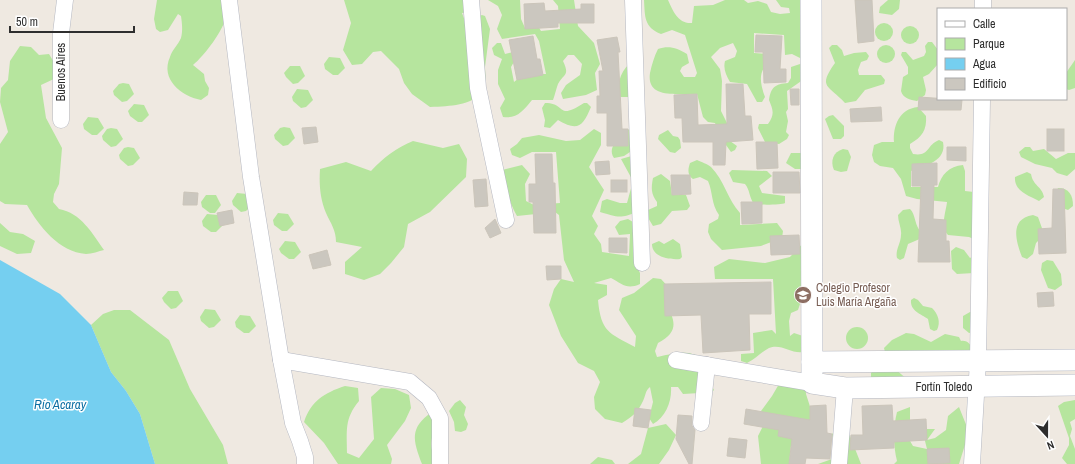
<svg xmlns="http://www.w3.org/2000/svg" width="1075" height="464" font-family="'Archivo Narrow',sans-serif">
	<rect width="100%" height="100%" fill="#efe9e1"/>
	<g fill="#b6e59e">
		<path d="M157,0h68c1,5 2,11 1,16 -2,14 -22,40 -33,49l11,9 1,7 4,7 -1,7 -7,5c-20,-4 -41,-21 -31,-43 2,-7 8,-12 11,-19 2,-7 1,-15 0,-22l-3,-2 -10,16 -8,2 -4,-3 -2,-10z"/>
		<path d="M344,0h129l2,11 -13,2 3,8 17,-6 3,1 5,13 -5,38 1,24c-18,15 -34,15 -56,16l-18,-13 -8,-11 -5,-14 -18,-18 -8,1 -11,12 -10,1 -9,-15 8,-27z"/>
		<path d="M488,0h32l1,19 4,9 13,-2 3,5 19,-2 -2,-23 -5,-6h21l4,26 16,17 6,21 -5,9 2,17 -11,5 -23,4 -2,-6 5,-8 14,-10 2,-11 -8,-9h-6l-5,6c7,15 1,12 -5,23 -2,5 -3,11 -5,16h-21c-9,11 -15,19 -29,17l-3,-9 5,-9 -7,-15v-14l4,-11 -8,-4 -2,-7 5,-5h4l4,11 8,-2 2,8 -4,7 3,15 10,-8h22l-7,-33 -4,-7 -33,5 -5,-10 5,-14 -4,-9z"/>
		<path d="M644,0h24c5,11 10,24 24,23l2,-17 19,-1 12,-5h19l4,3 10,-2 9,3 4,8 9,2 10,-1 -1,-5 -8,-1 -5,-7h33l-2,77 -20,14 1,18 -2,3 2,9 -2,11 3,3 -2,4 -8,5 -14,-2 -7,-14 1,-4h9c7,-10 5,-14 1,-24 2,-13 6,-16 19,-17l3,-5v-11l12,-4 -1,-4 -10,-5 -7,1 -1,-20 -30,-2v20l13,1 1,10c-11,8 -7,22 -3,33l-3,5h-5l-10,-18 -17,-2c-4,-7 -7,-13 -5,-21l10,-4 2,-6 -4,-8 -13,5 -9,9 9,12 2,12 -1,30 9,18v12l7,5 -2,4 -4,2 -10,-14 -6,-15 -7,-1 -5,-5 -6,-23c-18,-1 -51,6 -47,-21 2,-9 4,-16 8,-24 11,-4 19,-1 29,5l2,9 -7,4 -2,4 4,6h11l2,-4 -12,-38 -13,-5 -11,4c-17,-7 -16,-17 -17,-34z"/>
		<polygon points="888,0 900,0 899,9 892,15 879,13 880,7"/>
		<circle cx="884" cy="32" r="9"/>
		<circle cx="910" cy="35" r="9"/>
		<path d="M928,42h4l6,8v14l-9,10 -6,3 3,13 -1,5 -8,6c-7,-1 -14,-3 -16,-10l2,-14 5,-3v-7l-7,-12 1,-3h4l7,8 11,-4 2,-4 -1,-6z"/>
		<path d="M832,45h5l5,5 2,6 10,-3 12,-1 3,4 -2,4 -6,2 -3,8 1,5h22l4,5 -1,4 -19,6 -9,11 -11,2c-16,-18 -28,-15 -10,-40l-6,-15z"/>
		<circle cx="886" cy="54" r="9"/>
		<path d="M20,46l11,1 8,8 10,-1 6,10 1,14 -15,7 5,33 16,30 -3,36 -5,10 -1,8 6,7c22,4 33,24 45,41 -5,1 -12,4 -18,4 -27,-2 -47,-28 -59,-49l-22,-1 -5,-3v-57l8,-12 -8,-30 1,-14 7,-8 2,-19z"/>
		<polygon points="329,57 340,58 345,68 338,75 333,75 325,69 324,64"/>
		<polygon points="1075,60 1075,88 1069,90 1066,89 1066,73"/>
		<path d="M629,64l2,33h-14c1,-13 2,-23 12,-33z"/>
		<polygon points="290,66 300,66 305,76 298,83 293,84 286,77 284,73"/>
		<polygon points="123,83 129,84 134,94 127,101 122,102 114,95 113,91 119,84"/>
		<polygon points="297,89 308,90 313,100 306,107 301,108 293,101 292,97"/>
		<path d="M545,103c22,0 11,18 39,0h3l4,4c-8,19 -13,25 -33,13l-8,8 -6,-1 1,-7 -3,-12z"/>
		<polygon points="134,104 144,105 149,115 142,122 138,122 130,116 128,111"/>
		<path d="M918,107l8,9c1,14 -4,21 -16,28v4l3,6c17,3 13,-9 26,-14l4,2c4,19 -18,24 -32,29v16h27c3,-12 11,-21 25,-22l2,6v20l9,1 2,48 -7,-3 -21,-2c-8,-9 -2,-23 -1,-33l-30,-3 -11,-3 -5,-17 -8,-11 -13,-2 -6,-4 -2,-7 2,-10 8,-3h12c-1,-16 5,-33 24,-35z"/>
		<polygon points="833,115 844,126 844,136 841,139 833,139 825,119 829,116"/>
		<polygon points="88,117 98,118 104,128 97,135 92,135 84,129 83,124"/>
		<polygon points="284,127 290,128 295,138 288,145 283,146 275,139 274,135 280,128"/>
		<polygon points="111,128 117,129 123,139 116,146 111,147 103,140 102,136 107,129"/>
		<path d="M630,128l3,22 -9,6 -10,2c-8,-13 8,-20 16,-30z"/>
		<path d="M594,129l7,4v12l-12,22 15,23 -12,26 6,10 -4,8 7,10 1,8 27,4 1,-22 -11,1 -4,-8 5,-6 8,-2 10,6 -1,42 3,6v11c-13,6 -18,0 -29,-6l-17,5 13,2v10l-9,5c3,32 11,33 37,47l1,-11 -17,-26 3,-12 12,-5 19,-15 8,1 10,11 -6,12c10,18 15,29 -7,41l-3,8 2,6c11,-2 33,-9 42,1 6,6 10,24 15,32l-5,5 -9,-2 -17,1 -5,-7h-7c1,14 -5,30 -18,37l-4,-6 4,-16 -3,-15c-5,4 -4,8 -7,14 -5,11 -11,16 -21,22l-17,-4 -10,-10 -1,-12 6,-15 -6,-11 -16,-8 -17,-27 -12,-31 5,-16 7,-10 13,3 -10,-22 -5,-45 -4,-3 -38,4c-8,-14 -12,-30 -15,-46l20,-5 8,9 -5,10 1,17 8,4 26,-2 -4,-51h-24l-12,6 -8,-3 -2,-6 7,-5 5,-6 17,-3 27,6 14,-1z"/>
		<polygon points="668,130 673,136 678,137 680,140 681,148 675,153 670,152 658,139 659,135"/>
		<path d="M413,141l30,7 16,-4 8,15 -1,18 -36,35 -22,12 -4,23 -13,16 -11,11 -16,6 -19,-6v-12l17,-15 -26,-5c0,-12 -5,-18 -10,-29 -6,-15 -7,-28 -6,-44l26,-7 25,9c13,-14 25,-23 42,-30z"/>
		<polygon points="128,147 134,148 140,158 133,165 128,166 120,159 119,155 124,148"/>
		<polygon points="1025,147 1030,147 1033,151 1044,149 1056,159 1068,153 1075,153 1075,169 1067,176 1057,173 1052,168 1035,164 1021,157 1019,152"/>
		<path d="M843,149l5,1 3,7 -4,14 -6,1 -7,-2c-4,-9 -1,-18 9,-21z"/>
		<polygon points="791,153 801,153 805,169 795,169 786,163"/>
		<path d="M635,155l2,57c-17,7 -20,5 -37,0l2,-11 5,-2 13,4h7l6,-22 -12,-22z"/>
		<path d="M697,160c4,2 11,4 14,7 13,13 17,33 29,46v12l37,-2 6,8 -1,7 -21,8 -39,4 -11,-11 -3,-7 1,-8 9,-5 1,-4c-8,-11 -6,-23 -11,-34l-8,-4 -7,2c-6,-4 -5,-10 -3,-16z"/>
		<path d="M732,170l35,1 5,5 -13,10 3,7 23,3v7c-3,2 -26,2 -31,1 -5,-7 -4,-14 -9,-20l-12,-2 -4,-9z"/>
		<path d="M1027,172l4,2c2,12 11,12 13,23l-5,4c-11,-6 -25,-10 -24,-24z"/>
		<path d="M661,174l9,7 2,14h14l4,11 -3,4 -15,1 -11,13 -8,2 -6,-10 1,-6 9,-4v-4c-6,-8 -6,-14 -4,-24z"/>
		<path d="M1058,188c11,0 15,7 15,18l-5,4 -12,-4v-13z"/>
		<polygon points="237,193 247,194 253,204 246,211 241,212 233,205 232,201"/>
		<polygon points="206,195 216,195 221,205 215,213 210,213 202,207 201,202"/>
		<path d="M910,209c6,5 4,17 12,24v5l-14,6 -4,14 -4,2 -3,-2c-2,-8 4,-15 4,-23 1,-6 -3,-13 -3,-20l5,-5z"/>
		<polygon points="278,213 288,214 294,224 287,231 282,231 274,225 273,220"/>
		<polygon points="207,214 218,215 223,225 216,232 211,232 203,226 202,221"/>
		<path d="M1033,215l5,2 5,14 -2,7 -5,5 -3,11 -6,5 -5,-2c-6,-16 -13,-38 11,-42z"/>
		<polygon points="0,223 10,232 23,234 35,241 31,253 17,254 0,246"/>
		<path d="M673,239l7,5 2,13 -2,2c-11,1 -28,-2 -28,-15l7,-3 5,3z"/>
		<path d="M807,239l-4,56 -5,15 -7,3 -2,8 1,15 4,-3 9,3v16c-12,2 -22,-9 -34,-4 -8,4 -13,11 -22,15l-6,-2v-7l13,-1 -1,-20 19,-3 4,4 -3,-55h-58l-1,-12 15,-8 36,4 25,-6z"/>
		<polygon points="285,241 295,242 301,252 294,259 289,259 281,253 279,249"/>
		<polygon points="956,247 964,250 970,258 973,256 974,273 957,274 952,269 951,251"/>
		<polygon points="1047,260 1053,261 1061,274 1062,285 1055,290 1048,288 1041,270 1042,263"/>
		<polygon points="168,291 178,291 183,301 176,308 171,309 164,302 162,298"/>
		<path d="M914,298l4,2 5,6 9,2c6,6 9,14 5,22l-3,1 -4,-2 -2,-10c-7,-5 -18,-8 -17,-19z"/>
		<polygon points="205,309 215,310 221,320 214,327 209,328 201,321 200,317"/>
		<polygon points="114,310 130,310 169,340 190,389 223,445 228,464 155,464 140,414 126,391 111,372 91,325 103,314"/>
		<polygon points="976,311 976,332 969,333 963,328 963,316 970,312"/>
		<polygon points="240,315 250,316 256,326 249,333 244,333 236,327 235,322"/>
		<circle cx="857" cy="338" r="11"/>
		<path d="M906,333l8,1 17,8 14,-8 14,3 2,4c7,-1 10,4 12,10l-87,5 -2,-8 8,-8z"/>
		<polygon points="876,367 895,369 908,380 871,383 871,373"/>
		<polygon points="805,379 806,394 814,419 804,442 791,446 789,464 761,464 758,436 764,424 761,411 772,396 779,384"/>
		<path d="M345,386l13,2 1,13c-15,18 -12,30 -12,52l12,5 15,-19 -3,-42 10,-9 14,1 14,6 2,13 -6,13 -18,24 5,14 -1,5h-53l-14,-21 -20,-21c7,-21 20,-29 41,-36z"/>
		<polygon points="460,400 466,407 464,415 468,424 466,430 461,432 455,431 454,422 449,411 455,403"/>
		<polygon points="1075,400 1075,419 1070,422 1072,429 1070,436 1075,449 1075,464 1067,464 1062,458 1069,445 1069,438 1058,406 1064,402"/>
		<path d="M910,407v34l3,5 14,3 -5,-20h13l-8,11 8,-2 11,-8 2,-14 11,-9 10,25 -10,32h-65l3,-3c-4,-16 -4,-33 0,-49z"/>
		<path d="M432,412l5,13c-8,16 -7,23 0,39h-15c-9,-24 -13,-36 10,-52z"/>
		<polygon points="666,424 676,435 669,450 659,464 628,464 641,454 648,428"/>
		<polygon points="842,425 850,436 861,464 818,464 832,459 835,447 832,434"/>
		<polygon points="598,457 612,460 615,464 590,464"/>
	</g>
	<polygon fill="#75cff0" points="0,260 60,294 91,325 111,372 126,391 140,414 155,464 0,464"/>
	<g fill="#cbc7bf" stroke="#cbc5ba">
		<polygon points="855,0 872,0 874,41 858,43"/>
		<polygon points="544,3 545,11 581,9 581,4 594,4 594,23 558,23 558,27 525,29 524,4"/>
		<polygon points="756,35 782,36 780,69 786,69 786,82 764,83 763,52 755,52"/>
		<polygon points="533,36 537,59 540,59 543,75 517,80 509,40"/>
		<polygon points="617,37 620,52 618,52 622,129 628,129 628,146 607,146 607,113 597,113 597,96 600,96 599,71 603,71 597,40"/>
		<polygon points="726,84 743,84 745,116 751,116 753,140 726,142 725,165 713,165 713,142 683,142 682,118 675,118 674,95 697,94 698,125 727,124"/>
		<polygon points="790,89 799,89 799,105 791,105"/>
		<polygon points="919,97 962,100 961,110 918,110"/>
		<polygon points="881,107 882,121 851,122 850,109"/>
		<polygon points="316,127 318,142 304,144 302,128"/>
		<rect x="1047" y="129" width="17" height="22"/>
		<polygon points="756,142 777,142 778,168 757,169"/>
		<polygon points="947,147 966,147 966,161 947,160"/>
		<polygon points="535,154 552,154 553,183 555,183 556,233 534,233 533,202 529,202 529,184 536,184"/>
		<polygon points="609,161 610,174 596,175 595,162"/>
		<polygon points="937,163 937,185 934,185 933,219 946,220 946,241 949,241 950,262 918,262 921,186 912,186 912,164"/>
		<polygon points="773,172 799,172 800,193 773,193"/>
		<polygon points="671,175 690,175 691,194 672,195"/>
		<polygon points="486,179 488,206 475,207 473,180"/>
		<rect x="611" y="180" width="16" height="12"/>
		<polygon points="1053,189 1064,189 1066,253 1039,254 1038,229 1052,228"/>
		<polygon points="184,192 198,193 197,205 183,205"/>
		<polygon points="741,202 762,202 762,223 742,224"/>
		<polygon points="232,210 234,223 220,226 217,213"/>
		<polygon points="495,219 501,233 490,238 485,228"/>
		<polygon points="799,235 800,254 771,255 770,236"/>
		<polygon points="609,238 627,238 627,253 609,252"/>
		<polygon points="327,250 331,265 313,269 309,255"/>
		<polygon points="546,266 561,266 561,279 547,280"/>
		<polygon points="771,282 771,314 749,314 750,350 703,353 701,315 665,316 664,284"/>
		<polygon points="1053,292 1054,306 1038,307 1037,293"/>
		<polygon points="826,405 827,433 832,434 830,459 806,458 805,464 789,464 792,439 778,436 779,430 744,424 746,409 810,420 810,406"/>
		<polygon points="892,405 893,421 926,419 927,440 894,442 894,448 850,450 851,435 863,435 862,406"/>
		<polygon points="635,408 651,410 648,428 633,426"/>
		<polygon points="678,415 692,416 692,426 695,430 692,464 689,464 676,439"/>
		<polygon points="729,438 747,440 745,458 727,456"/>
		<polygon points="949,448 950,463 928,464 927,449"/>
	</g>
	<g fill="none" stroke-linecap="round" stroke-linejoin="round">
		<defs>
			<g id="minor">
				<polyline points="229,0 251,177 281,360 293,423 300,441 305,457 305,464"/>
				<polyline points="471,0 478,88 506,220"/>
				<polyline points="633,0 642,263"/>
				<polyline points="983,9 983,0"/>
				<polyline points="61,120 61,33 65,0"/>
				<polyline points="281,360 410,382 429,398 440,418 440,464"/>
				<polyline points="676,360 812,383"/>
				<polyline points="701,423 707,365"/>
				<polyline points="839,464 845,388"/>
				<polyline points="972,464 978,361 982,99"/>
			</g>
			<g id="tertiary">
				<polyline points="811,0 812,383 845,388 1075,385"/>
				<polyline points="812,362 1075,360"/>
			</g>
		</defs>
		<use href="#minor" stroke="#b4b7c1" stroke-width="17"/>
		<use href="#tertiary" stroke="#b4b7c1" stroke-width="22"/>
		<use href="#minor" stroke="#fff" stroke-width="16"/>
		<use href="#tertiary" stroke="#fff" stroke-width="21"/>
	</g>
	<defs>
		<symbol id="school-disc" viewBox="-11 -11 22 22"><circle r="9.5" fill="#8d6e63" stroke="#fff"/><path d="M0-5L7-2L0 1L-7-2ZM-4 1L0 2.5L4 1V4Q0 6-4 4Z" fill="#fff"/></symbol>
	</defs>
	<g fill-rule="evenodd">
		<use href="#school-disc" x="793" y="285" width="20" height="20"/>
	</g>
	<g text-anchor="middle" dominant-baseline="central" stroke-width="3" stroke-linejoin="round" paint-order="stroke">
		<g font-size="12" fill="#2e2e2e" stroke="#fff">
			<text transform="translate(61 72) rotate(-90)">Buenos Aires</text>
			<text x="944" y="387">Fortín Toledo</text>
		</g>
		<g font-size="12" fill="#785e54" stroke="#fff" text-anchor="start">
			<text x="816" y="288">Colegio Profesor<tspan x="816" dy="14">Luis María Argaña</tspan></text>
		</g>
		<g font-size="13" font-style="italic" fill="#0d6fa3" stroke="#fff">
			<text x="60" y="404">Río Acaray</text>
		</g>
	</g>
	<rect x="937" y="8" width="130" height="92" fill="#ffffff" stroke="#ababab"/>
	<rect x="945" y="21" width="20" height="6" fill="#ffffff" stroke="#ababab"/>
	<text x="973" y="28" font-size="12" fill="#2e2e2e">Calle</text>
	<rect x="945" y="38" width="20" height="12" fill="#b6e59e" stroke="#ababab"/>
	<text x="973" y="48" font-size="12" fill="#2e2e2e">Parque</text>
	<rect x="945" y="58" width="20" height="12" fill="#75cff0" stroke="#ababab"/>
	<text x="973" y="68" font-size="12" fill="#2e2e2e">Agua</text>
	<rect x="945" y="78" width="20" height="12" fill="#cbc7bf" stroke="#ababab"/>
	<text x="973" y="88" font-size="12" fill="#2e2e2e">Edificio</text>
	<g transform="translate(1047 436) rotate(159)" stroke="#ffffff" stroke-width="3" paint-order="stroke">
	<path d="M0-3L7 15L0 10L-7 15Z" fill="#2e2e2e"/>
	<text y="-6" font-size="11" font-weight="bold" text-anchor="middle" fill="#2e2e2e">N</text>
	</g>
	<path d="M10 26v6h124v-6" fill="none" stroke="#2e2e2e" stroke-width="2"/>
	<text x="16" y="26" font-size="12" fill="#2e2e2e" stroke="#ffffff" stroke-width="3" paint-order="stroke">50 m</text>
</svg>
